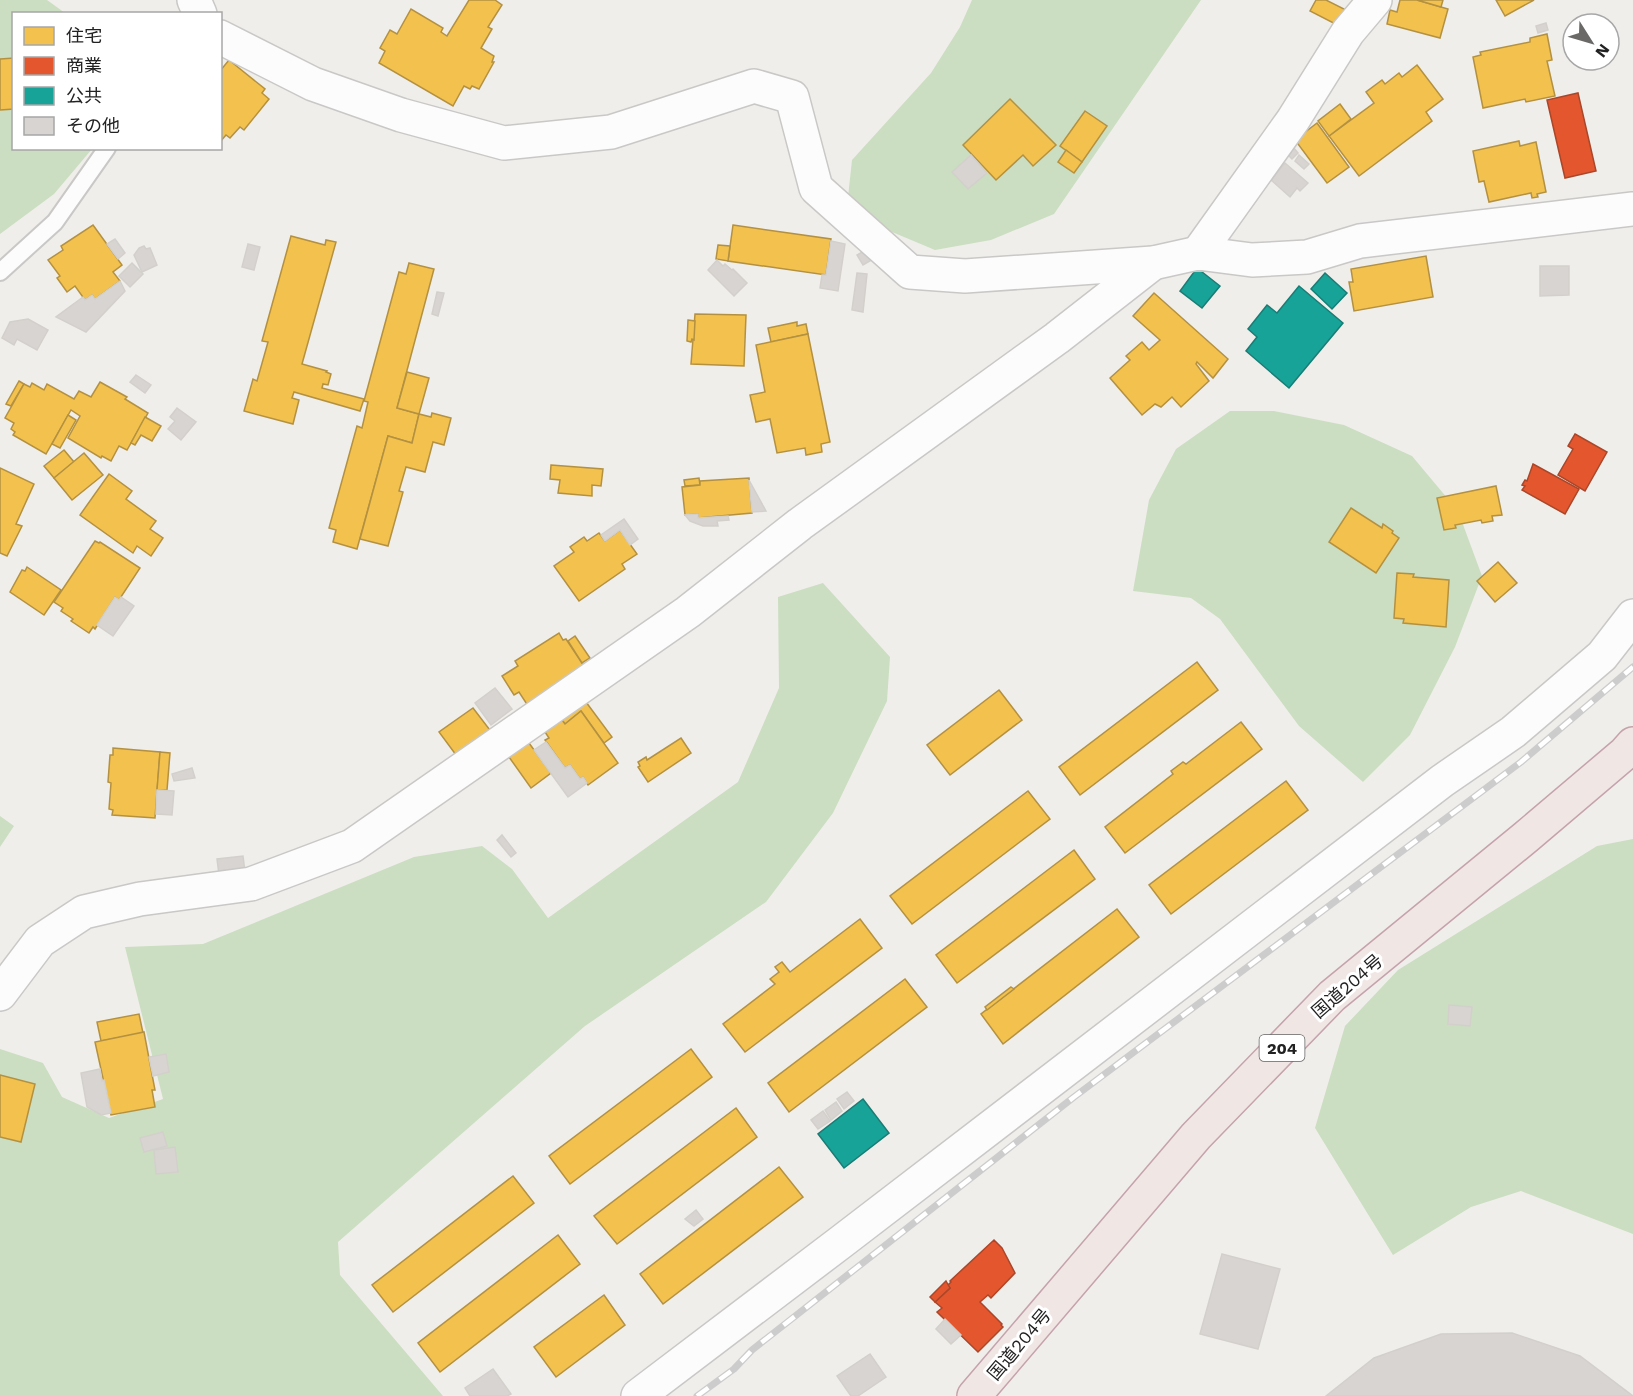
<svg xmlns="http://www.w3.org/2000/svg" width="1633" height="1396" font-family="'Work Sans','Noto Sans JP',sans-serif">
	<rect width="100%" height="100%" fill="#f0eeeb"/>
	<g fill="#cbdec1">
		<polygon points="0,0 47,0 65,13 14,14 14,148 92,149 54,194 0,234"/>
		<polygon points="972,0 1201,0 1054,214 991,240 935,250 873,224 848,197 852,160 931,73 960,27"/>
		<polygon points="1230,411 1274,411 1344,425 1412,456 1458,511 1482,576 1455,647 1410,735 1363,782 1299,726 1220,619 1191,598 1133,591 1149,500 1176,449"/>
		<polygon points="823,583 890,657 887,701 833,813 766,902 585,1026 338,1242 340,1275 443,1396 0,1396 0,1049 43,1063 62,1097 109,1118 163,1099 125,947 203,944 414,857 482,846 512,869 548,918 738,782 779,688 778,597"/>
		<polygon points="0,816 14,826 0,847"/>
		<polygon points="1633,839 1633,1234 1521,1191 1471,1207 1393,1255 1315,1128 1345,1026 1398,970 1597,846"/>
	</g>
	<g fill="#f2c14e" stroke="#b49141" stroke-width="1.5">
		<polygon points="469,0 495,0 502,5 488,27 492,29 481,48 494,56 492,62 494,62 479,89 472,86 470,89 464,86 453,106 379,63 385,51 380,48 390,30 397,34 411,9 443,28 441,32 447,36"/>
		<polygon points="1316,0 1326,0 1354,14 1347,30 1310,11"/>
		<polygon points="1400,0 1417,0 1448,9 1440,38 1387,24 1390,10 1397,12"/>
		<polygon points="1417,0 1443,0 1441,7"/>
		<polygon points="1496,0 1534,0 1505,16"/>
		<polygon points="1547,34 1552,60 1547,61 1555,96 1526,102 1525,99 1483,108 1473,57 1481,55 1480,52 1530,42 1530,38"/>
		<polygon points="14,58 14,109 0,110 0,59"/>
		<polygon points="229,60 265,89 262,93 269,99 244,130 240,127 230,138 226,135 220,142 220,71"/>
		<polygon points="1417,65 1443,99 1426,112 1432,121 1359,176 1329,136 1374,103 1366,92 1382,80 1385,84 1399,73 1402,77"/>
		<polygon points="1010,99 1056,145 1033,166 1023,155 996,180 963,145"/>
		<polygon points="1340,104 1351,119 1329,136 1318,121"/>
		<polygon points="1085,111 1107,126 1082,162 1060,146"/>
		<polygon points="1317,123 1349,167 1327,183 1295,140"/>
		<polygon points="1519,141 1520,146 1536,142 1546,192 1537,194 1538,197 1532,198 1531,193 1489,202 1484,181 1479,182 1473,151"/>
		<polygon points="1066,150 1082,162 1074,173 1058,162"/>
		<polygon points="93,225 122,265 113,272 120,281 95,299 92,295 85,300 75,286 67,292 57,278 60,276 48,260 63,250 61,246"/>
		<polygon points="733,225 831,239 826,275 728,261"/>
		<polygon points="291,236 325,245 326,240 336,242 302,364 327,371 326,372 331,374 328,385 323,384 322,388 364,399 360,411 294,392 292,398 299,400 293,424 244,411 253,379 257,381 268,342 262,341"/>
		<polygon points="718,245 730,246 728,261 716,259"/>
		<polygon points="1426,256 1433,297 1354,311 1349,282 1353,282 1351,269"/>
		<polygon points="409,263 434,269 397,408 419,414 412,443 388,436 357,549 333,542 336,530 329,528 357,426 362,428 368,402 364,401 399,272 406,274"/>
		<polygon points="1154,293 1228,359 1213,378 1197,362 1196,364 1209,381 1181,407 1172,397 1161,407 1155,404 1142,415 1110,378 1130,360 1126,356 1142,342 1149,350 1160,340 1133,316"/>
		<polygon points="695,314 746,315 744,366 691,364"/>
		<polygon points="688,320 695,321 694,340 692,339 691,342 687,341"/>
		<polygon points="797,322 797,326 806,324 808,334 771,342 768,328"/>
		<polygon points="808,334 830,442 821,444 822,452 806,455 805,448 777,453 770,419 756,422 750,395 765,392 756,345"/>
		<polygon points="407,372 429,378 419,414 397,408"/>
		<polygon points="19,381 24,384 11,406 6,404"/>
		<polygon points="100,382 127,397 125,399 148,413 127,450 119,446 111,461 102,456 101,458 68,438 80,416 71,410 46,454 13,435 15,432 11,429 14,423 5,418 24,384 30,387 32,383 44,390 47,384 74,399 79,391 91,397"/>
		<polygon points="432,413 451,418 444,445 433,442 425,472 406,467 399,491 403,492 388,546 360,539 388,436 412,443 419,414 431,417"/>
		<polygon points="68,415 76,420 60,448 52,444"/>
		<polygon points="145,417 161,426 152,441 141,435 135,445 131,443"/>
		<polygon points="64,450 74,462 54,478 44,466"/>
		<polygon points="84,453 103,475 72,500 54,478"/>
		<polygon points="551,465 603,469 601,486 592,485 592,496 558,493 560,480 550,479"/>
		<polygon points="0,468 34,484 16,524 22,526 7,556 0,553"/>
		<polygon points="109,474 132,491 126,499 156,521 150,529 163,538 151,556 137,546 133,553 80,515"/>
		<polygon points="699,478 700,485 685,486 684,480"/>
		<polygon points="749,478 752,513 698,518 698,514 685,515 682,487 700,485 700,481"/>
		<polygon points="1496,486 1502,515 1492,516 1493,521 1482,523 1481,520 1455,525 1456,528 1444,530 1437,498"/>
		<polygon points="1351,508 1382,528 1383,524 1393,531 1392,533 1399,538 1376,573 1329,542"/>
		<polygon points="620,530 637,554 622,564 625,569 579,601 554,566 574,552 570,547 584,537 587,541 599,533 605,541"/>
		<polygon points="95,541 99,543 100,542 140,568 119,600 115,597 95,629 93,627 89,633 71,621 73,619 61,611 63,608 54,602"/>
		<polygon points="1498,562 1517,583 1495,602 1477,581"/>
		<polygon points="27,567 61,590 44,615 10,592 22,570 25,571"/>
		<polygon points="1397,573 1414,574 1413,577 1449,580 1446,627 1403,623 1404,619 1394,618"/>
		<polygon points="559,633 563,640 566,639 584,666 530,709 519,692 514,695 502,676 518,666 515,661"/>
		<polygon points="575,636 590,658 582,663 568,641"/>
		<polygon points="1197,662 1218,690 1080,795 1059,767"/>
		<polygon points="999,690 1022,720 950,775 927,745"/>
		<polygon points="586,702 612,737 604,743 581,711 565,724 562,720"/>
		<polygon points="473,708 493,734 459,759 439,732"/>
		<polygon points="581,711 618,763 588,785 583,777 580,779 570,765 565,768 545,740 549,738 545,732 562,720 565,724"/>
		<polygon points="1241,722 1262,749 1125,853 1105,827 1173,774 1171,771 1183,762 1186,764"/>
		<polygon points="681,738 691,753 648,782 638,767 640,766 638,762 646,757 647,760"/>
		<polygon points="529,743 551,773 531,788 509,757"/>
		<polygon points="113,748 160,752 155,818 112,815 113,810 109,809 111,783 108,782 110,755 113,755"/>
		<polygon points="160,752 170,753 167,790 157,790"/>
		<polygon points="1286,781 1308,810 1171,914 1149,885"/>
		<polygon points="1028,791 1050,819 912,924 890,896"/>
		<polygon points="1074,850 1095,879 957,983 936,955"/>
		<polygon points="1117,909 1139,937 1003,1044 981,1014"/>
		<polygon points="860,919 882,948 745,1052 723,1024 775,984 770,979 779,972 775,967 782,962 790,972"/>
		<polygon points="905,979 927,1007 789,1112 768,1083"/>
		<polygon points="1011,987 1014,989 987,1010 985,1007"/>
		<polygon points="139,1014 143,1033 101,1041 97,1022"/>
		<polygon points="144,1032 155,1090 152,1090 155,1107 111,1115 95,1042"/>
		<polygon points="691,1049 712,1077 570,1184 549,1156"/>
		<polygon points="0,1075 35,1084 21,1142 0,1137"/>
		<polygon points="736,1108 757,1137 617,1244 594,1216"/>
		<polygon points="779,1167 803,1197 663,1304 640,1274"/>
		<polygon points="513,1176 534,1203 393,1312 372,1285"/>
		<polygon points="558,1235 580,1264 440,1372 418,1343"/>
		<polygon points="604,1295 625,1325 556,1377 534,1347"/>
	</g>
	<g fill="#e4572e" stroke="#aa472a" stroke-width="1.5">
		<polygon points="1578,93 1596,171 1565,178 1547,100"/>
		<polygon points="1575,434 1607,452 1585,491 1558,475 1573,449 1568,446"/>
		<polygon points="1533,464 1579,489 1565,514 1522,490 1525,486 1522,485 1525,480 1527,481"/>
		<polygon points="994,1240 1002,1248 1015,1273 991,1298 988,1295 980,1302 1002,1324 1001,1325 1003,1327 978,1352 937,1312 942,1308 935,1302 950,1288 947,1286 951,1282 950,1281"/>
		<polygon points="946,1281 950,1288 935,1302 930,1297"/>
	</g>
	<g fill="#17a398" stroke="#1a7c75" stroke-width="1.5">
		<polygon points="1197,268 1220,286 1202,308 1180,291"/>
		<polygon points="1325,273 1347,293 1332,309 1311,289"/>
		<polygon points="1299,286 1343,323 1289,388 1246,351 1257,337 1248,329 1267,305 1277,313"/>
		<polygon points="863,1099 889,1133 844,1168 818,1134"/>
	</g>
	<g fill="#d7d4d2" stroke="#d3d0cc" stroke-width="1.5">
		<polygon points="1546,23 1548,30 1538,33 1536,26"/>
		<polygon points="1293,147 1298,153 1292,159 1286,153"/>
		<polygon points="971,155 987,173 968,189 952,172"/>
		<polygon points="1299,155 1309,164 1304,169 1295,161"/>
		<polygon points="1285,163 1308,183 1300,191 1297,188 1290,197 1271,180"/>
		<polygon points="115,239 125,253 118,259 107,244"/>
		<polygon points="831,241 845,244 838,291 820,288 822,275 826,275"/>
		<polygon points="248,244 260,247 254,270 242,267"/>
		<polygon points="144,246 146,249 150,248 157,265 142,272 134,255 139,248"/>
		<polygon points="869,248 875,258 863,265 857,255"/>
		<polygon points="717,260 723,266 725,264 732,270 733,269 747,283 734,296 708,270"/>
		<polygon points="132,263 143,274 130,287 119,276"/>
		<polygon points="1540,266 1569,266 1569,295 1540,296"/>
		<polygon points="857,273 867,274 863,312 852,310"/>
		<polygon points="120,281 125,291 86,332 56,317 83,297 85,300 92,295 95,299"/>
		<polygon points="437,292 444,293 438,316 432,314"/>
		<polygon points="28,319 48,330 37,350 17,339 14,345 2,338 10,322"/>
		<polygon points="136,375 151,385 145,393 130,382"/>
		<polygon points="177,408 196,422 181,440 168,429 175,421 170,417"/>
		<polygon points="749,480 766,511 752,512"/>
		<polygon points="698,514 698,518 728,516 729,520 717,521 718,526 703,526 690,521 685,515"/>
		<polygon points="624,519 638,539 630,545 620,530 605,541 601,535"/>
		<polygon points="115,597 119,600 121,597 134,606 113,636 97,625"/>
		<polygon points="495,688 512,709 491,725 475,703"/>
		<polygon points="546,742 565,768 570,765 580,779 583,777 587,783 568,797 534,750"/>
		<polygon points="192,768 195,778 174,781 172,774"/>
		<polygon points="157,790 174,791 172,815 156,814"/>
		<polygon points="502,835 516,853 511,857 497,840"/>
		<polygon points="243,856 245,872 219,875 217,859"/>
		<polygon points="1449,1005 1472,1007 1470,1026 1448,1024"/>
		<polygon points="166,1054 169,1072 153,1076 149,1057"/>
		<polygon points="100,1069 102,1081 104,1080 111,1113 101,1115 87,1107 81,1073"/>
		<polygon points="847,1092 854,1101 844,1109 837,1099"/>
		<polygon points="836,1102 842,1111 831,1120 825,1110"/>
		<polygon points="823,1111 830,1121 818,1129 811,1120"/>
		<polygon points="163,1132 167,1146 144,1152 140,1138"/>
		<polygon points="175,1147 178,1172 156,1174 154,1150"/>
		<polygon points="696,1210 703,1219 694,1226 685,1219"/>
		<polygon points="1222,1254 1280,1269 1258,1349 1200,1334"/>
		<polygon points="945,1319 961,1335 951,1344 936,1329"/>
		<polygon points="1512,1333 1580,1356 1633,1396 1326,1396 1374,1358 1441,1334"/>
		<polygon points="870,1354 886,1377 858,1396 851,1396 837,1376"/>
		<polygon points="493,1369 511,1394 507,1396 470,1396 465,1388"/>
	</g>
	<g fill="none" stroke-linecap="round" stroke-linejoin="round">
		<defs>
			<polyline id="service" points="0,272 55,222 107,148"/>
			<g id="minor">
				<polyline points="194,0 200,14"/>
				<polyline points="220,37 313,84 401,115 504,143 611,132 754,86 792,97 816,188 910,272 965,276 1153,263 1198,253 1252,260 1307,257 1360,241 1633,209"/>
				<polyline points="1198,253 1293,120 1348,32 1375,0"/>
				<polyline points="0,994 40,941 84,912 140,899 251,884 352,846 688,612 800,524 1057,338 1153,263"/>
				<polyline points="638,1396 841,1242 1442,781 1513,732 1602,656 1633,616"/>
			</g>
			<polyline id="trunk" points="974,1396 1196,1136 1332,996 1526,837 1625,753 1633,744"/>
		</defs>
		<use href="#service" stroke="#c9c8c7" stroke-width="20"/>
		<use href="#minor" stroke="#c9c8c7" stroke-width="36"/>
		<use href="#trunk" stroke="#c5a2ac" stroke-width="36"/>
		<use href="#service" stroke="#fdfcfc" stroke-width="16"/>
		<use href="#minor" stroke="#fdfcfc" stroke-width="33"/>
		<use href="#trunk" stroke="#f0e6e4" stroke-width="33"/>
		<defs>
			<polyline id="rail" points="697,1396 734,1369 752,1350 1074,1097 1521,762 1633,667"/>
		</defs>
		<use href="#rail" stroke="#ccc" stroke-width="7"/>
		<use href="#rail" stroke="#fff" stroke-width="4.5" stroke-dasharray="14" stroke-linecap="butt"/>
	</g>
	<g text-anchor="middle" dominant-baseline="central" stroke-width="6" stroke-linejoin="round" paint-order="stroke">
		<rect fill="#fff" stroke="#646464" stroke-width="1.5" x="1259.5" y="1035" width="45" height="26" rx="4.5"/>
		<g font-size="16" font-weight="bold" fill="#222">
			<text x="1282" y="1048">204</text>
		</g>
		<g font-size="18" fill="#222" stroke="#fff">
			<text transform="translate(1347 986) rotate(-41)">国道204号</text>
			<text transform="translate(1019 1344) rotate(-50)">国道204号</text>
		</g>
	</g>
	<rect x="12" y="12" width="210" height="138" fill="#ffffff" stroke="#a7a7a7" stroke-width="1.5"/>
	<rect x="24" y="27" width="30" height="18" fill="#f2c14e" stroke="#a7a7a7" stroke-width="1.5"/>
	<text x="66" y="42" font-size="18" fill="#222222">住宅</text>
	<rect x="24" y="57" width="30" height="18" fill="#e4572e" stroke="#a7a7a7" stroke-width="1.5"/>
	<text x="66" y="72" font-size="18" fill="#222222">商業</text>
	<rect x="24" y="87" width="30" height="18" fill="#17a398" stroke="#a7a7a7" stroke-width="1.5"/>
	<text x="66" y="102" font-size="18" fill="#222222">公共</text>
	<rect x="24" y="117" width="30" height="18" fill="#d7d4d2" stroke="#a7a7a7" stroke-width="1.5"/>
	<text x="66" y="132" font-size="18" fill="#222222">その他</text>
	<g transform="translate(1591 42) rotate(127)"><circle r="28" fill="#ffffff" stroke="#a7a7a7" stroke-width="1.5"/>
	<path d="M0-4.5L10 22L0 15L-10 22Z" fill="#6a6968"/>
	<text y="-9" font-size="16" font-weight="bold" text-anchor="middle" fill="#222222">N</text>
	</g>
</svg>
